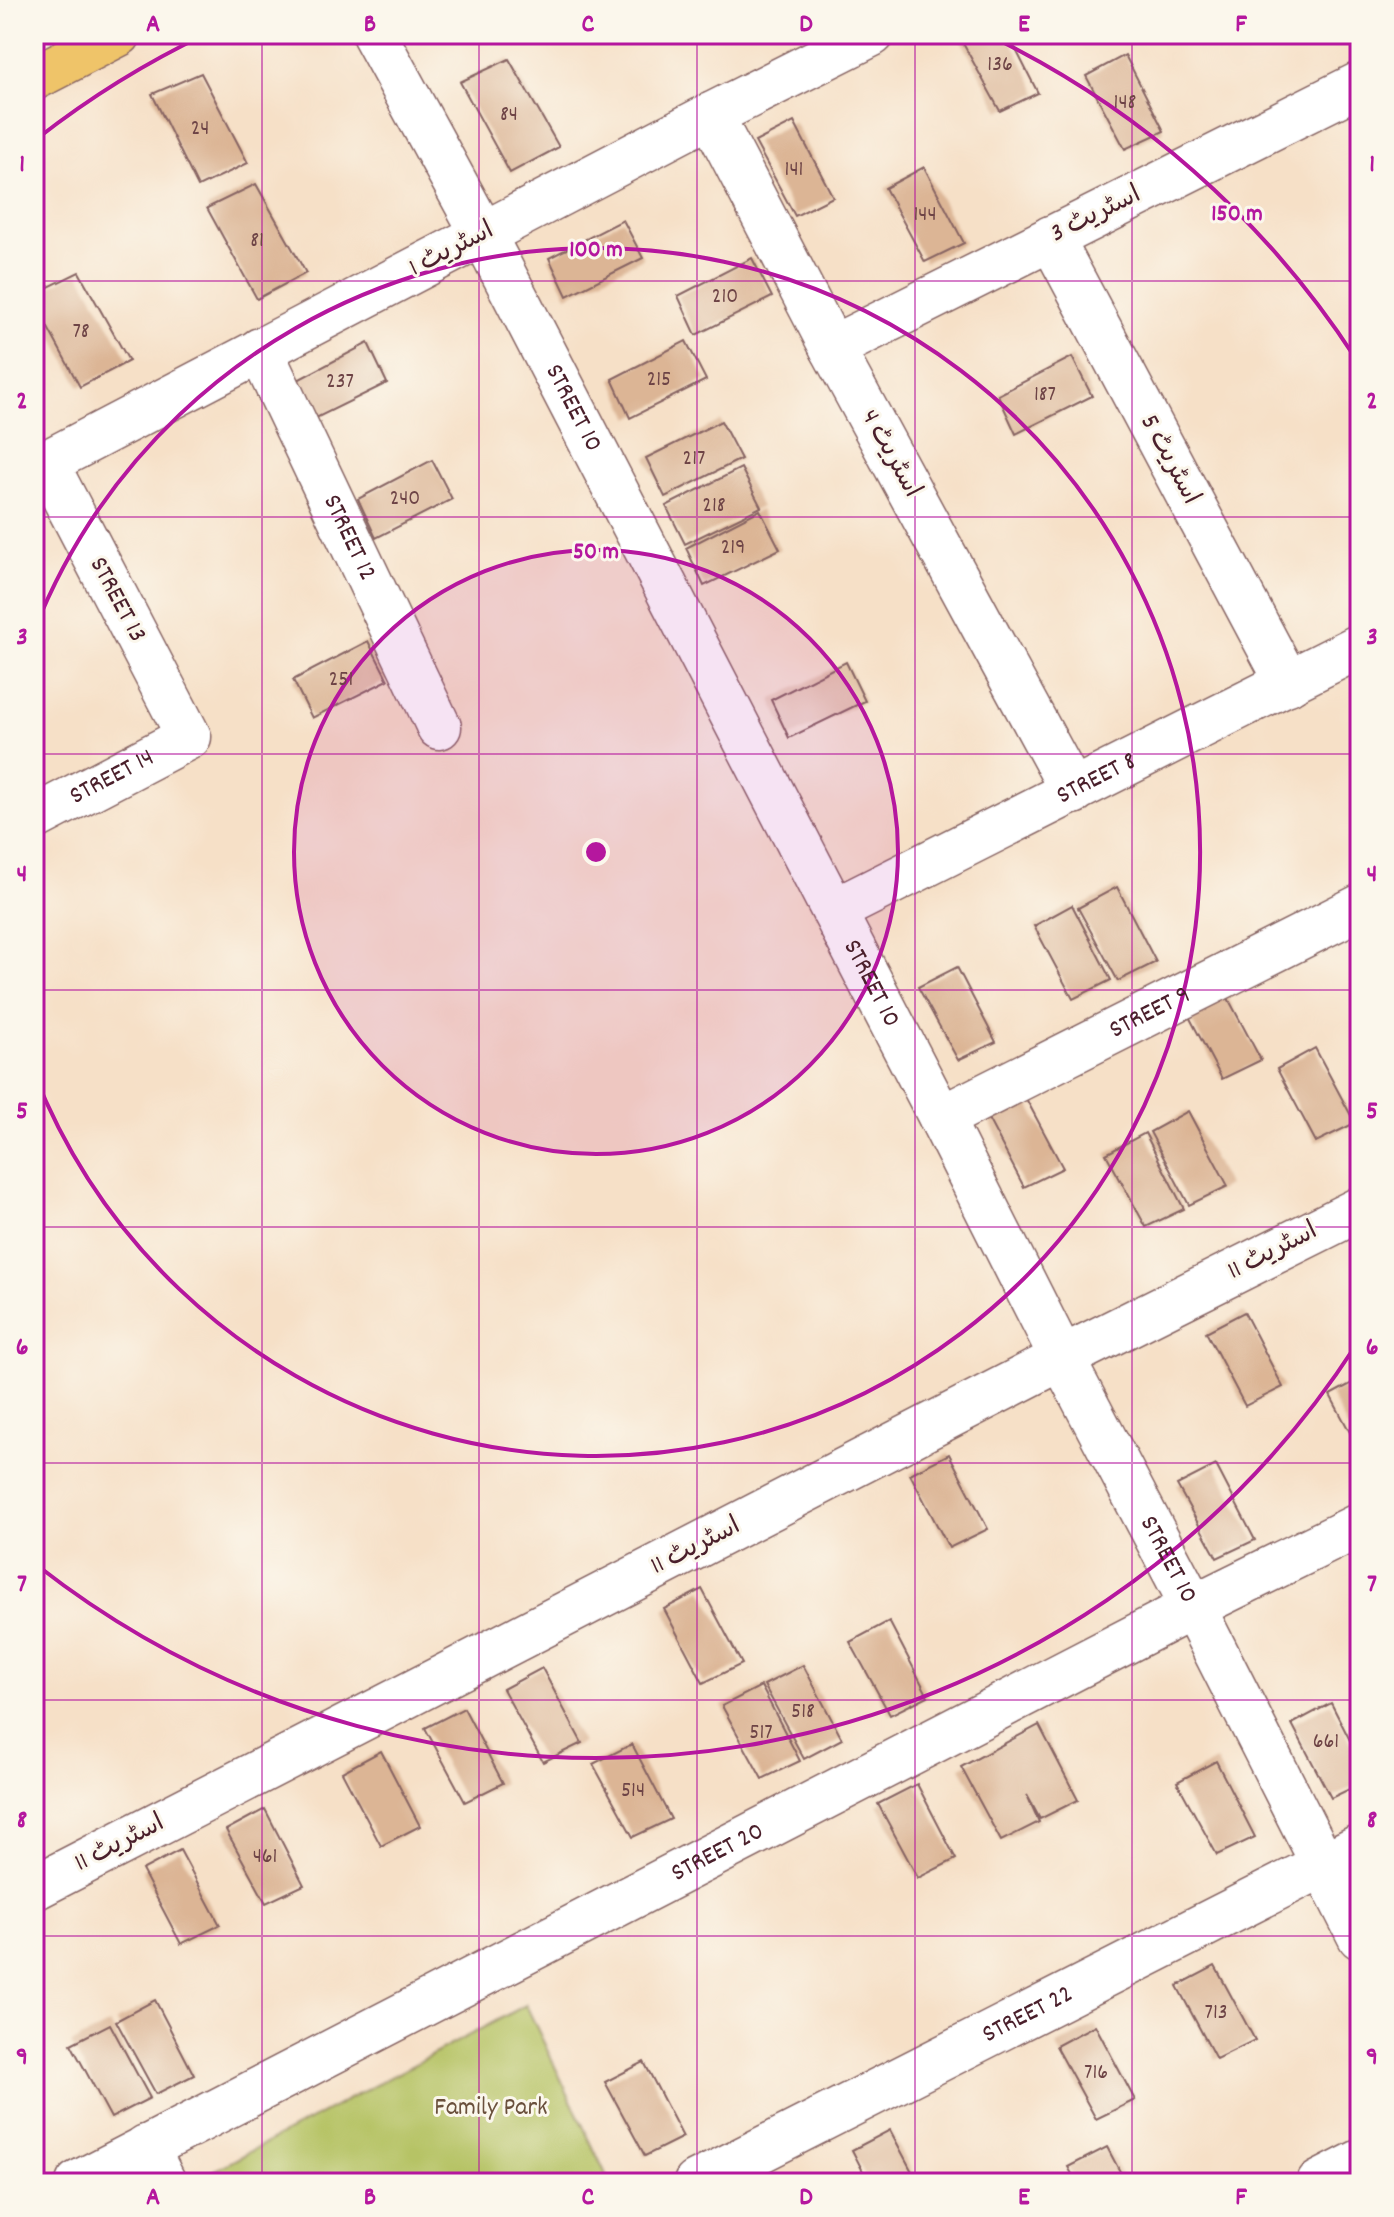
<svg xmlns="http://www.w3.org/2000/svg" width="1394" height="2217" font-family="Dekko,'Playpen Sans Arabic',sans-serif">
	<rect width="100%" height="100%" fill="#fbf7ec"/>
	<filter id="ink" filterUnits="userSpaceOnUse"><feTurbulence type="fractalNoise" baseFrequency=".0125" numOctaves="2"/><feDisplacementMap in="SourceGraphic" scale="16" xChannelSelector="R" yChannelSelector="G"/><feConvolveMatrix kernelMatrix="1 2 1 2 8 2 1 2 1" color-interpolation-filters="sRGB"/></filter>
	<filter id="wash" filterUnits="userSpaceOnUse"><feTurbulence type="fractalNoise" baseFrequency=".006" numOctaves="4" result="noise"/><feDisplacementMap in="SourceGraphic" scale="32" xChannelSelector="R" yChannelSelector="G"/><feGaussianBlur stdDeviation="1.8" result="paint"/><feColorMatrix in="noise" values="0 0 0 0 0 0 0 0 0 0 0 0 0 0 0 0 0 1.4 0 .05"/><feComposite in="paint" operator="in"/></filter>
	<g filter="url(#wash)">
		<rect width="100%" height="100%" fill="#f6e0c7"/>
		<polygon fill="#b6c365" stroke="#807148" stroke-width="2" points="526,2005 610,2183 191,2183"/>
		<g id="blocks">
			<g fill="#dcb595">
				<polygon points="968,34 1008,34 1038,93 1000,111 960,38"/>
				<polygon points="1125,55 1164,131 1125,149 1086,76"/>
				<polygon points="509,59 559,147 510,173 460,82"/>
				<polygon points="201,73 248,163 198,187 152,94"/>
				<polygon points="794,122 833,197 795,216 755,142"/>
				<polygon points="924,167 964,243 925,262 885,188"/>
				<polygon points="256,184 306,273 257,299 207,208"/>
				<polygon points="623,220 643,258 567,296 549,258"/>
				<polygon points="752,258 772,297 696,335 678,296"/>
				<polygon points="79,272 129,361 80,387 34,302 34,294"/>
				<polygon points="686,341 706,380 630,418 612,379"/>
				<polygon points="368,343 387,383 312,420 294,382"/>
				<polygon points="1072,357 1092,396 1016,434 998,395"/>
				<polygon points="721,421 741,459 665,497 646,458"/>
				<polygon points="432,460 452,499 376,538 358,499"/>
				<polygon points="741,468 761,507 685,544 666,506"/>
				<polygon points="760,510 780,549 704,586 686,548"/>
				<polygon points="368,641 388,680 312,718 293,680"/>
				<polygon points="846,662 865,701 789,738 771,700"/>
				<polygon points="1117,887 1156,962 1118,981 1078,908"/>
				<polygon points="1072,905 1111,980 1073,999 1034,926"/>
				<polygon points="957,967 996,1042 958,1060 918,987"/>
				<polygon points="1221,985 1261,1060 1222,1079 1183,1005"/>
				<polygon points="1315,1048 1355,1123 1316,1142 1277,1069"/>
				<polygon points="1023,1093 1063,1168 1024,1187 985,1113"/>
				<polygon points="1188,1111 1228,1186 1189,1205 1150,1132"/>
				<polygon points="1145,1133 1184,1209 1146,1227 1106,1154"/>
				<polygon points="1244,1312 1283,1387 1245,1406 1206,1332"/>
				<polygon points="1360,1379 1360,1451 1330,1395"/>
				<polygon points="949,1454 988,1529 949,1548 910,1474"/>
				<polygon points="1216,1465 1255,1540 1217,1558 1177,1485"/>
				<polygon points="702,1589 742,1664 703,1683 664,1609"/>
				<polygon points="889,1621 928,1696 890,1715 850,1642"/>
				<polygon points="803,1665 842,1739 804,1759 764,1685"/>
				<polygon points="542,1668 582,1743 543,1762 503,1689"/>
				<polygon points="761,1686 800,1761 762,1779 722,1706"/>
				<polygon points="1331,1703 1360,1760 1360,1784 1331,1798 1292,1724"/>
				<polygon points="464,1708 503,1783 465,1802 425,1728"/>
				<polygon points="1039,1725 1078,1800 1040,1819 1027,1795 1039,1822 1001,1841 961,1767"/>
				<polygon points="632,1744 671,1819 633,1837 593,1764"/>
				<polygon points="381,1751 420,1826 381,1846 342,1772"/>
				<polygon points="1216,1761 1255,1837 1217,1855 1177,1782"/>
				<polygon points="917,1784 956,1859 918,1878 878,1804"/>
				<polygon points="265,1809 304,1885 266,1903 226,1830"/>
				<polygon points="180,1850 220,1925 181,1944 142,1870"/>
				<polygon points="1215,1966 1255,2040 1216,2059 1177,1986"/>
				<polygon points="155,2000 194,2075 156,2094 116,2021"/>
				<polygon points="110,2024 150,2098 111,2118 71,2044"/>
				<polygon points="1095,2025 1135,2100 1096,2119 1056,2046"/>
				<polygon points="644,2062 683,2137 645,2156 605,2082"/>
				<polygon points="890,2130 918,2183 869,2183 852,2150"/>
				<polygon points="1107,2147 1126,2183 1077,2183 1068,2167"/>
			</g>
		</g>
	</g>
	<g filter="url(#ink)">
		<use href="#blocks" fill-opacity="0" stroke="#866362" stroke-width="2"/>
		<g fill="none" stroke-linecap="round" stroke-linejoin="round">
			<defs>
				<g id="minor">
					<path id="s1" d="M374,34l109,200 458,884 121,240 131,249 167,330"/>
					<polyline points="711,115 832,348 1073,792"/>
					<polyline points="1051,238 1288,683"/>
					<polyline points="832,348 1360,84"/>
					<path id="s2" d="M260,350l179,377"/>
					<polyline points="34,469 711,115 872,34"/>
					<path id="s3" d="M34,818l155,-81 -143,-274"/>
					<path id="s4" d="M834,911l526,-265"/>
					<path id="s5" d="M941,1118l419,-211"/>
					<polyline points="34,1888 1062,1358 1360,1209"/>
					<polyline points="146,2147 164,2183"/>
					<path id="s6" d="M78,2183l1115,-576 167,-82"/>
					<path id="s7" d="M696,2183l664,-337"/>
					<polyline points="1319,2183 1360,2162"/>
				</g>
				<polyline id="major" points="34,78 119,34"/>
			</defs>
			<use href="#minor" stroke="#866362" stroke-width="47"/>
			<use href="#major" stroke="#866362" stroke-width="47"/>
			<use href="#minor" stroke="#fff" stroke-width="44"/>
			<use href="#major" stroke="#efc469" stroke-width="44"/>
		</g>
	</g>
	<path fill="none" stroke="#b5179e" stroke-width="2" stroke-opacity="0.55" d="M262,34v2149M479,34v2149M697,34v2149M915,34v2149M1132,34v2149M34,281h1326M34,517h1326M34,754h1326M34,990h1326M34,1227h1326M34,1463h1326M34,1700h1326M34,1936h1326"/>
	<circle cx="596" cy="852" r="302" fill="#b5179e" fill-opacity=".12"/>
	<g fill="none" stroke="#b5179e" stroke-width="4">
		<circle cx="596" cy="852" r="302"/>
		<path d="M34 631A604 604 0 1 1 34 1073"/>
		<path d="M1356 1345A906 906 0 0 1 38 1566M38 138A906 906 0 0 1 206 34M986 34A906 906 0 0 1 1356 359"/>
	</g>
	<g text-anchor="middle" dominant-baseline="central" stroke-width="6" stroke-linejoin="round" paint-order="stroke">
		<g font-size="22" fill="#6e4446">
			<text x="1000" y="65">136</text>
			<text x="1125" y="103">148</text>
			<text x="509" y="115">84</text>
			<text x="200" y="129">24</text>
			<text x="794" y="170">141</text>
			<text x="925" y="215">144</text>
			<text x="257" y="241">81</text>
			<text x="725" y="297">210</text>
			<text x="81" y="332">78</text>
			<text x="659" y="380">215</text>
			<text x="340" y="382">237</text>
			<text x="1045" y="395">187</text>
			<text x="694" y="459">217</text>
			<text x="405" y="499">240</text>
			<text x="714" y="506">218</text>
			<text x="733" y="548">219</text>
			<text x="341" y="680">251</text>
			<text x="803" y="1712">518</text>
			<text x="761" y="1733">517</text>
			<text x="1326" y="1742">661</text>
			<text x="633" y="1791">514</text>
			<text x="265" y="1857">461</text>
			<text x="1216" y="2013">713</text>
			<text x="1096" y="2073">716</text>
		</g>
		<g font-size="26" fill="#4a1f2b" stroke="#fbf7ec">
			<text transform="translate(1096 215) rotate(-26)">اسٹریٹ 3</text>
			<text transform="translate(452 250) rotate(-27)">اسٹریٹ 1</text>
			<text stroke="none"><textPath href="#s1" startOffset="424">STREET 10</textPath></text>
			<text transform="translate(890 454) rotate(61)">اسٹریٹ 4</text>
			<text transform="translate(1169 460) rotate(62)">اسٹریٹ 5</text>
			<text stroke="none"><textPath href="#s2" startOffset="208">STREET 12</textPath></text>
			<text transform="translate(117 600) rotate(62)">STREET 13</text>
			<text stroke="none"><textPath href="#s3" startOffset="88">STREET 14</textPath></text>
			<text stroke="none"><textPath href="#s4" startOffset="294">STREET 8</textPath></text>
			<text stroke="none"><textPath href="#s1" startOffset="1072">STREET 10</textPath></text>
			<text stroke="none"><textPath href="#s5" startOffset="234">STREET 9</textPath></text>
			<text transform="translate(1273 1252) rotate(-27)">اسٹریٹ 11</text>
			<text transform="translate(696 1547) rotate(-27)">اسٹریٹ 11</text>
			<text stroke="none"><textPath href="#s1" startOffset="1720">STREET 10</textPath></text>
			<text transform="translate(120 1844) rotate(-27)">اسٹریٹ 11</text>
			<text stroke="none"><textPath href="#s6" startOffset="720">STREET 20</textPath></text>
			<text stroke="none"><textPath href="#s7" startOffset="372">STREET 22</textPath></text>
		</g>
		<g font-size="26" fill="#6a503c" stroke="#fbf7ec">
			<text x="491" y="2108">Family Park</text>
		</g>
	</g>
	<circle cx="596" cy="852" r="12" fill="#b5179e" stroke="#fbf7ec" stroke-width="4"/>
	<g font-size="24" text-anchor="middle" font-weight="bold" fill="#b5179e" stroke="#fbf7ec" stroke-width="6" stroke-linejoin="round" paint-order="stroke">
		<text x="1237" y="220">150 m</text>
		<text x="596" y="256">100 m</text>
		<text x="596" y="558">50 m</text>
	</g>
	<rect width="1394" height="2217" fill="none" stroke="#fbf7ec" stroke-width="88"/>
	<rect x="44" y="44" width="1306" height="2129" fill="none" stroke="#b5179e" stroke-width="3"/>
	<g font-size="26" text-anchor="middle" font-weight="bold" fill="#b5179e">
		<text x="153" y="31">A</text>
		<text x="370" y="31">B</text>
		<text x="588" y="31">C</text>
		<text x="806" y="31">D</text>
		<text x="1024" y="31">E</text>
		<text x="1241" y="31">F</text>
		<text x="22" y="171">1</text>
		<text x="1372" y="171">1</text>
		<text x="22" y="408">2</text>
		<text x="1372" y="408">2</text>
		<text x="22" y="644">3</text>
		<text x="1372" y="644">3</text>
		<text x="22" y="881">4</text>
		<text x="1372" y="881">4</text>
		<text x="22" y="1118">5</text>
		<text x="1372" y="1118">5</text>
		<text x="22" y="1354">6</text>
		<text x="1372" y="1354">6</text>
		<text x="22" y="1591">7</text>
		<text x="1372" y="1591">7</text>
		<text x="22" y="1827">8</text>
		<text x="1372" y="1827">8</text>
		<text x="22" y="2064">9</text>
		<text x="1372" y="2064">9</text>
		<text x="153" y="2204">A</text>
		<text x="370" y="2204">B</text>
		<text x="588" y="2204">C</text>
		<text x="806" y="2204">D</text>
		<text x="1024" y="2204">E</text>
		<text x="1241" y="2204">F</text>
	</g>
</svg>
